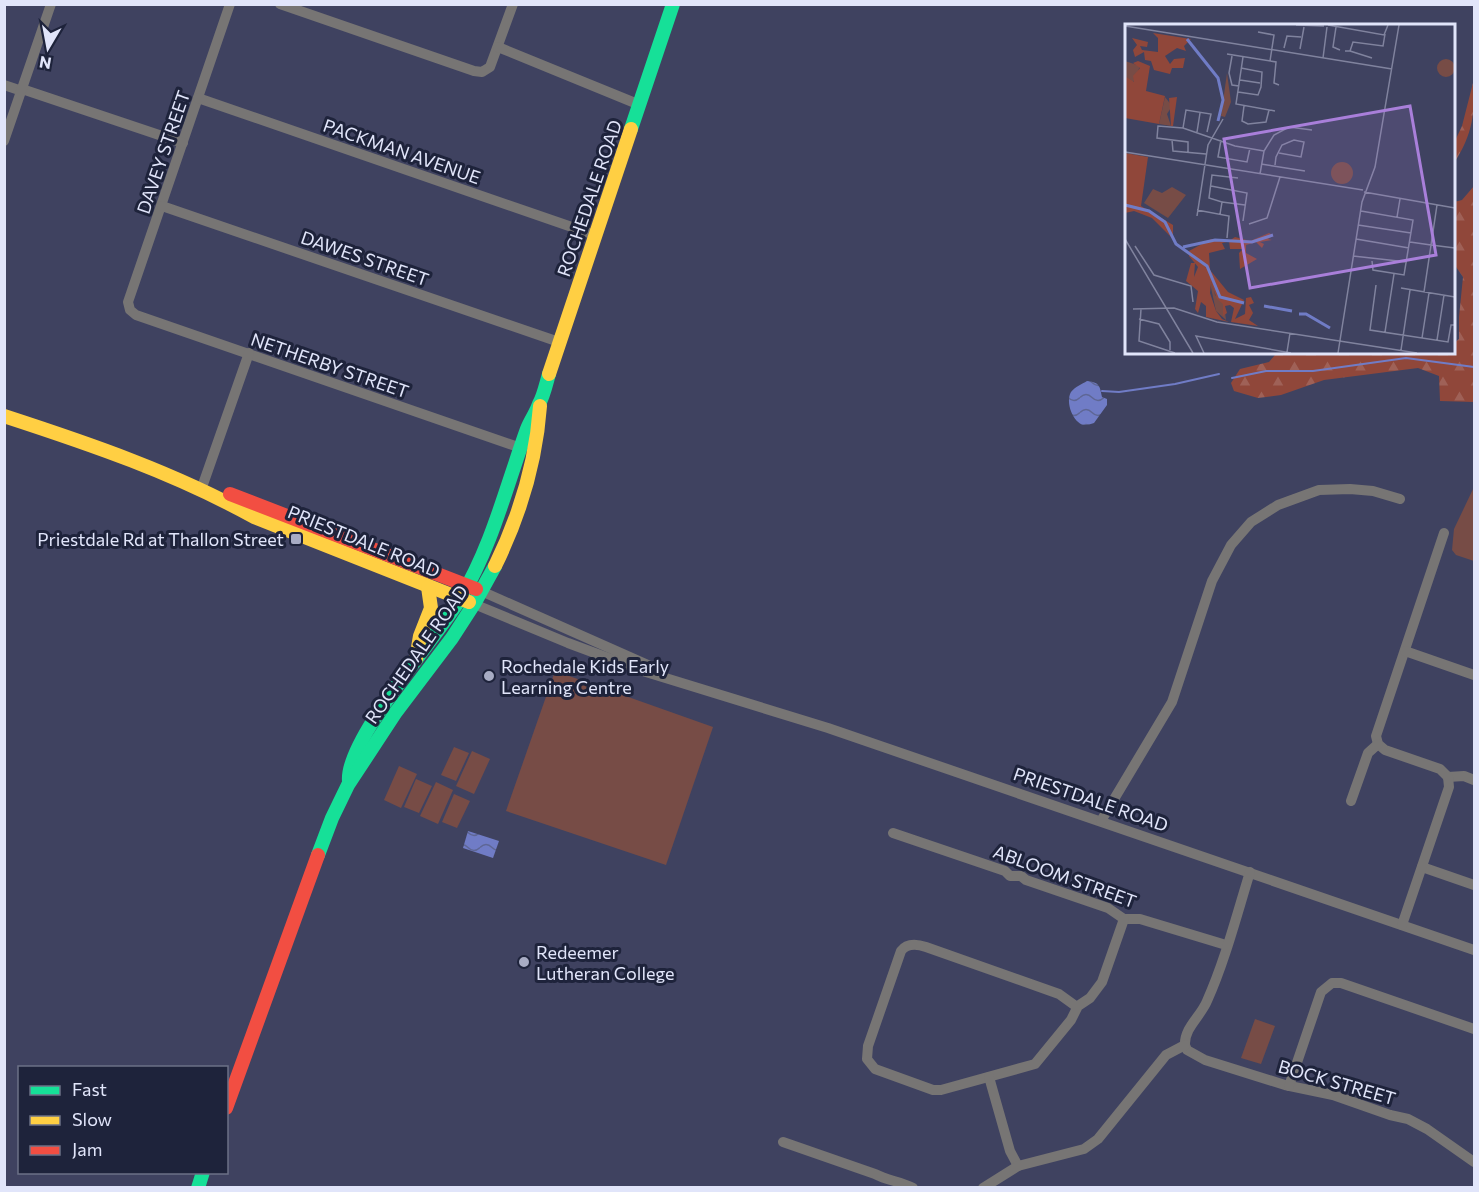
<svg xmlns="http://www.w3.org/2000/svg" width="1479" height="1192" font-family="Commissioner,sans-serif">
	<defs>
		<pattern id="forest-firs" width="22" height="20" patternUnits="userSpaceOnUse" patternTransform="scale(1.5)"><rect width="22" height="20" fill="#90473a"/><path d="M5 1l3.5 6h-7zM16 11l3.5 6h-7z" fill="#9f6157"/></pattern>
		<pattern id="water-waves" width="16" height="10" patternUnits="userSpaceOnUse" patternTransform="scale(1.5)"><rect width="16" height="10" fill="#707cc6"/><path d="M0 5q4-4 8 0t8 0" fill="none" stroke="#5e6695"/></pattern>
	</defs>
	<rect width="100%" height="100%" fill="#3f4260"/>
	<g fill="url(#forest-firs)">
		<path d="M1474,79c1,34 -1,55 -20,84v-20l8,-17z"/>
		<polygon points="1474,186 1474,402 1440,401 1439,376 1418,368 1324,380 1281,395 1258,398 1234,391 1231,383 1240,369 1269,362 1275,355 1272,353 1454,352 1454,343 1459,339 1459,317 1463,277 1454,264 1454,202 1462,200"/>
	</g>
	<g fill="#774c46">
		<polygon points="1474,487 1474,561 1456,555 1452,550 1454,529"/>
		<polygon points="555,671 713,727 666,865 506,811"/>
		<polygon points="454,747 469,753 456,781 441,775"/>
		<polygon points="472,751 490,759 474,794 456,786"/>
		<polygon points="399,766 417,774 401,808 384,800"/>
		<polygon points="416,779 432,786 419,813 404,807"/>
		<polygon points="436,782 453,790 438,824 420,816"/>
		<polygon points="454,794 470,801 457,828 442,822"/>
		<polygon points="1255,1019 1275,1026 1261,1064 1241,1058"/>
	</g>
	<g fill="url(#water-waves)">
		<path d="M1087,381c12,1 13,5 15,16l5,2v6l-13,18c-3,1 -7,2 -10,2 -11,-2 -19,-23 -13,-33 4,-5 11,-8 16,-11z"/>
		<polygon points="468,831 499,841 493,858 463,848"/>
	</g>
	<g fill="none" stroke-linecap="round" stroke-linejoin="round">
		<g stroke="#707cc6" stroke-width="2">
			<polyline points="1232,378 1266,371 1313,371 1406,358 1474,367"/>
			<polyline points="1102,391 1119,392 1175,384 1219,374"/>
		</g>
		<g stroke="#777574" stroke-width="10">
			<polyline points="230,4 128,302 130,310 136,315 521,448"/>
			<polyline points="280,4 474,71 482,72 490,67 513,4"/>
			<polyline points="498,47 640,105"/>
			<polyline points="4,85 22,91"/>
			<polyline points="22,89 183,143"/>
			<polyline points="198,98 595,235"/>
			<polyline points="4,141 51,4"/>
			<polyline points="162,206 559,342"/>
			<polyline points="201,490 249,353"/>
			<polyline points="1444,533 1376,736 1378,744 1385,750 1440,769 1448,777 1464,776 1474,780"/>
			<polyline points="481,591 648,665"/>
			<polyline points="474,604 568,643 646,672 828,728 1474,950"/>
			<polyline points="1405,651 1474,675"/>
			<polyline points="1351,801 1368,753 1378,744"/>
			<polyline points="1101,821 1172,702 1212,581 1231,545 1251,522 1278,505 1319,490 1350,489 1373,491 1400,499"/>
			<polyline points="893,833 1005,871 1010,876 1021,876 1026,880 1108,908 1124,919 1140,919 1226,945"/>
			<polyline points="1422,867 1474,885"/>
			<polyline points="1402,925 1449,787 1448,777"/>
			<path d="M1077,1007l-18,-13 -133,-47c-9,-3 -19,-4 -25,4l-33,95 -1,13 8,10 58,21h8l94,-26 36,-44 7,-14 12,-8 12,-16 22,-63"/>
			<polyline points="1185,1045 1187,1050 1205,1060 1285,1085 1333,1095 1390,1115 1408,1119 1427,1129 1474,1162"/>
			<path d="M1185,1045c-1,-17 16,-29 22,-44 18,-40 30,-87 43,-129"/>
			<polyline points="989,1077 1010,1151 1018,1166"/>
			<polyline points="1289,1086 1321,992 1332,983 1341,983 1474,1029"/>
			<path d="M783,1142l92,32c13,7 25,7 38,14"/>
			<polyline points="983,1188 1018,1166 1084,1149 1098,1139 1166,1055 1185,1045"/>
		</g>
		<g stroke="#16e098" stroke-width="14">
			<polyline points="631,129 673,4"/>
			<path d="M349,781c-4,-40 87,-143 111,-182 32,-53 46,-112 67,-170 3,-8 9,-16 12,-25 5,-9 7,-20 10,-30"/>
			<polyline points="318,855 332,818 348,785 396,712 452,638 474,604 495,566"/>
			<polyline points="198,1188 203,1172"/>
		</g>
		<g stroke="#ffcf43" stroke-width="14">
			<polyline points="549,374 631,129"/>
			<path d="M4,416c86,28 171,57 250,101l215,85"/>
			<path d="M495,566c25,-51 41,-103 45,-160"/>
			<polyline points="416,659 420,636 431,608 428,587"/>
		</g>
		<g stroke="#f24e42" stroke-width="14">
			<polyline points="230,494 476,589"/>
			<polyline points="226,1108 318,855"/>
		</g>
	</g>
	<g fill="#a8acc4" stroke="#1e233b" stroke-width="2">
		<rect x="290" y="533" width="12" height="12" rx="3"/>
		<circle cx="489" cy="676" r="6"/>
		<circle cx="524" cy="962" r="6"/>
	</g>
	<g text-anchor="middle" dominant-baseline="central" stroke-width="6" stroke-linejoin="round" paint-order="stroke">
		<g font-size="18" fill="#e1e5fa" stroke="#1e233b">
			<text transform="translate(402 151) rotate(19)">PACKMAN AVENUE</text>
			<text transform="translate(163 152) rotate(-71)">DAVEY STREET</text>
			<text transform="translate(589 198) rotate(-71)">ROCHEDALE ROAD</text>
			<text transform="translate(365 258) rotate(19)">DAWES STREET</text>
			<text transform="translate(330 365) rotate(19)">NETHERBY STREET</text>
			<text transform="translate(364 541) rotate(22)">PRIESTDALE ROAD</text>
			<text transform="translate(416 654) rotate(-55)">ROCHEDALE ROAD</text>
			<text transform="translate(1091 799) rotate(19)">PRIESTDALE ROAD</text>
			<text transform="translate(1065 876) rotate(20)">ABLOOM STREET</text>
			<text transform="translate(1337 1082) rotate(16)">BOCK STREET</text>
		</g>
		<g font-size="18" fill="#e1e5fa" stroke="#1e233b" text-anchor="start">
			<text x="284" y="539" text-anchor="end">Priestdale Rd at Thallon Street</text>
			<text x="501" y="666">Rochedale Kids Early<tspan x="501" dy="21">Learning Centre</tspan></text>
			<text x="536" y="952">Redeemer<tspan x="536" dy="21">Lutheran College</tspan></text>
		</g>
	</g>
	<g transform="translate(1125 24)">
		<rect width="330" height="330" fill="#3f4260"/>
		<path d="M0,37l15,5 -7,17 -8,-7zM102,49l4,29 -6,15 -4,-1zM40,73l7,9 -5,8 4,12 -12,-2zM85,259h3l2,12 9,9 2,16 -10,-9z" fill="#774c46"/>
		<path d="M28,9l38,6 -7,7 2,5 -9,-3 -12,8 5,8 4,-5 11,-1 -2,10h-11l-2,6 -16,-4 -3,-9 -6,-1 -1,-8 -9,5 -2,-7 4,-5 -5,-7 16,4 -1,5 -7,-1 2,4 16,2v-14zM13,37l12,5 -4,25 19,5 -6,28 -34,-6v-42l9,6 -1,-6 7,-8 -7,-5zM52,73l-4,29h-2l-2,-28zM0,129l23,4 -7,49 32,19v14l-21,-21 -18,-7 -9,2zM144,209l4,2 -5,4 4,1 -12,2 4,2 -2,4 -6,-6 -10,3v8l11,6 -17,10 -1,-16 4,-4h-13l-1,-8 6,-4 15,4zM86,215l16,3 -5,1 3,6 -16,4 1,17 18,22 16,8 -9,19 10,-5 1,-16 5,-1 3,6 -5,2 4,8 -4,7 9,6 -27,-4 3,-14 -4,-3 -5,1 2,7 -4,3v-12l-6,-5 -6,-17 -1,11 6,18 6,8 7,3 -23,-5v-11l-5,-4 -3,11 -3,-4 3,-18 -12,-10 5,-18h4l-1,14 4,-10 -9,-11v-5z" fill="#90473a"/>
		<path d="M312 44a9 9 0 1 1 18 0a9 9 0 1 1-18 0ZM206 149a11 11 0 1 1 22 0a11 11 0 1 1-22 0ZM47,163l14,8 -18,23 -24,-15 9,-14 9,4z" fill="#774c46"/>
		<path fill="none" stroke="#707cc6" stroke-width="3" d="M62,15l31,39 5,22 -5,21M0,181l24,6 16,11 11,22 31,22 13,31 24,6M58,223l32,-7 37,2 21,-7M139,282l28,5M174,290h7l24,14"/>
		<path fill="none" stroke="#80839e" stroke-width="1.5" d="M171,1l28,1M203,1l56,10 4,-10M0,2l267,43M211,3l-3,20 7,3M133,8l16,3 -4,26M159,24l3,-12 14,1M175,25l4,-22M220,27h5l3,-9 30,4 2,-12M225,27l22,7M102,30l49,8 -2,21 5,2M107,32l-3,17 3,12 7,1M118,33l-7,47 39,7M198,34l4,-31M115,56l20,3M113,68l20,3 3,-8 1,-15 -21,-4M119,82l-2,15 6,3 18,-2 3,-12M58,104l3,-18 25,4 -4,18M72,108l3,-19M47,116l1,11 33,3M96,116l-3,17 29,5 3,-14M0,128l238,38M63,129v-11l-31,-4 1,-12 25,2 52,18 29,5M136,140l44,7M150,141l1,-8 6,-12 12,-5 10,2 -3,15 -22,-4M135,150l4,-23 10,-16 15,-8 23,3M86,162l36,7 -4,28M239,168l91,16M97,178l23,3M72,186l32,6 -2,22M236,187l52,9 -9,55 -31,-5 -1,-9M95,190l2,-12 -13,-4 3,-23 26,3M72,192l11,-71 15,-26M272,193l3,-18M124,200l18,-6 13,-41M233,201l53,8M0,215l68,114M231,215l53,9M285,218l21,3M306,221l24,3M10,222l19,29 37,11 2,16M228,232l54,6M251,261l-6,45 78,12 3,-17h4M276,264l54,9M299,268l13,-87M8,285l41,-1 43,14 200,31M16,285l-2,32 36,12M14,295l20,5 11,18v8M260,308l9,-58M297,314l7,-45M312,316l7,-45M276,326l9,-60M162,328l3,-19M79,329l-8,-17 95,17M213,329l24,-151 13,-35 24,-142"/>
		<path fill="#a97fda" fill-opacity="0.15" stroke="#a97fda" stroke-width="3" d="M285,82l26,149 -186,33 -26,-149z"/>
		<rect width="330" height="330" fill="none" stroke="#e1e5fa" stroke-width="3"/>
	</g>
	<rect width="1479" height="1192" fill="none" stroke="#e1e5fa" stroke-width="12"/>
	<rect x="18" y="1066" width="210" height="108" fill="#1e233b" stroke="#6c7187" stroke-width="1.5"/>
	<rect x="30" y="1086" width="30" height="9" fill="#16e098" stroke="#6c7187" stroke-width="1.5"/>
	<text x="72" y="1096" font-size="18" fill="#e1e5fa">Fast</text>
	<rect x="30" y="1116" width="30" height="9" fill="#ffcf43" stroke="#6c7187" stroke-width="1.5"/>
	<text x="72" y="1126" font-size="18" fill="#e1e5fa">Slow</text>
	<rect x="30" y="1146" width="30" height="9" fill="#f24e42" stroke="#6c7187" stroke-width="1.5"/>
	<text x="72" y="1156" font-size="18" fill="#e1e5fa">Jam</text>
	<g transform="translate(48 48) rotate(190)" stroke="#1e233b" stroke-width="4.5" paint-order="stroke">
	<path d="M0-4.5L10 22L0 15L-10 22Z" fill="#e1e5fa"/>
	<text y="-9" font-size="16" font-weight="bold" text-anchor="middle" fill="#e1e5fa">N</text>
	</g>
</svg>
